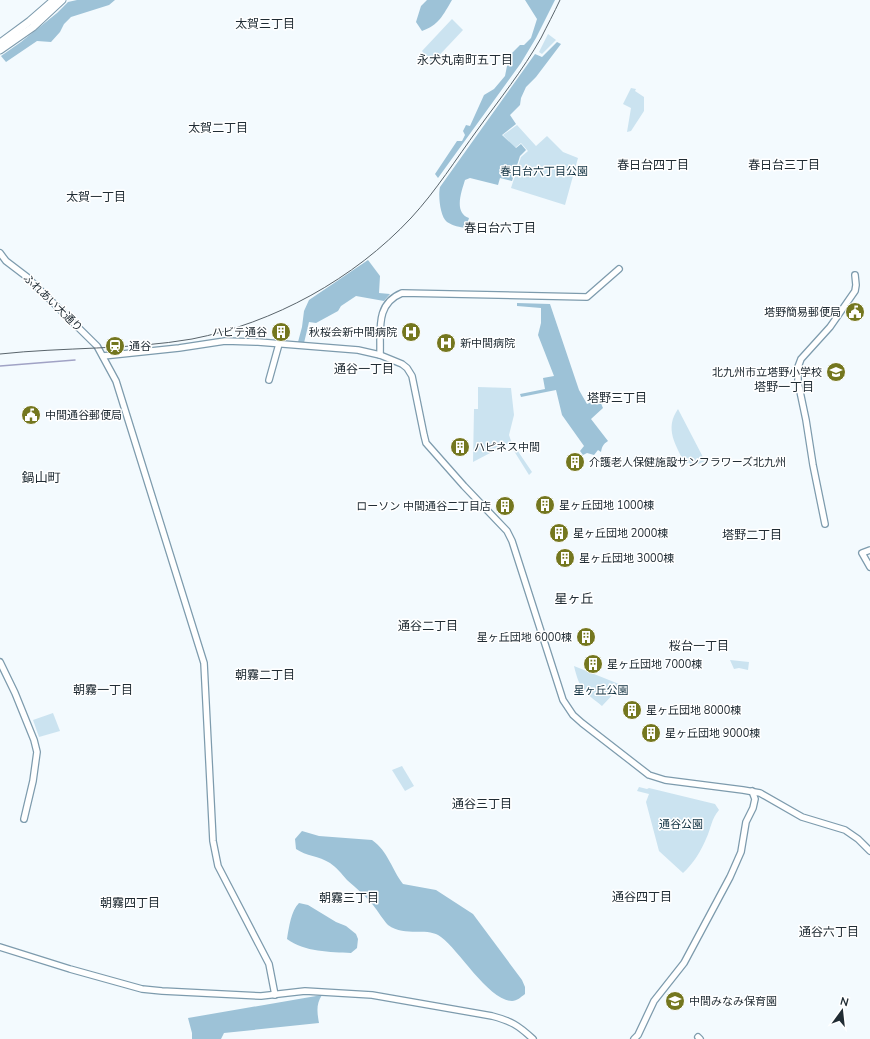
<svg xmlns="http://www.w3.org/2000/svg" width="870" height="1039" font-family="'Nunito Sans','Noto Sans JP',sans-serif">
	<rect width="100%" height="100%" fill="#f3fafe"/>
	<g fill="#cbe3f0">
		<polygon points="452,19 463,30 432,63 422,51"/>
		<polygon points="548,34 556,40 542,54 539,52"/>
		<polygon points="631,88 636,89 635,91 644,97 644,111 631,131 627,132 631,108 623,104"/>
		<polygon points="517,125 536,146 547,136 563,152 578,158 565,205 511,188 521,157 528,151 521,143 515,148 503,135"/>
		<polygon points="478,387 511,388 514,415 509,435 511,441 532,472 529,475 509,443 473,462 474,409 478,409"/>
		<path d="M678,409l27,52 -14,6 -2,-5 -4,2c-9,-19 -21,-35 -7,-55z"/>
		<polygon points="730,660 749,662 748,670 739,668 734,669"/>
		<path d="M574,666l45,18 -3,7 -14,15c-18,-15 -22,-15 -28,-40z"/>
		<polygon points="53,713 60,731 39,737 33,720"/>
		<polygon points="402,766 414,786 405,791 392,770"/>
		<path d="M639,787l8,2 2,-1 66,16 4,6c-8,9 -8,19 -13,29 -5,12 -13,25 -23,34l-24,-22 -13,-49 3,-8 -12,-3z"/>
	</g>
	<g fill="#9dc2d7">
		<polygon points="77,0 115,0 109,5 71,17 64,24 60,32 51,42 37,41 6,62 1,56 21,42 57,13 68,2"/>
		<path d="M427,0h25c-9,15 -13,25 -30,31l-6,-9 5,-16z"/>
		<polygon points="525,0 555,0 536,38 521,63 438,178 435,174 457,141 462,141 465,135 463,131 466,125 470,126 484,95 494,89 505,76 509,56 520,45 524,45 531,38 537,19"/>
		<path d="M557,42l4,2 -25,33 -10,10 -5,11 -1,7 -10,10 6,9 -14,11 14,13 5,-4 5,6 -6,6 -8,25 -12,-3 -2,7 -28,-7 -5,2c-3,10 -12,33 4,38l-3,10c-6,-1 -13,-2 -19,-6 -7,-5 -9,-27 -7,-35l95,-133 7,3z"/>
		<polygon points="368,260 380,276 379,293 390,294 384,301 356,296 341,306 338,311 316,323 309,322 304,343 298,342 302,327 304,311 309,300"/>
		<path d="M517,303l33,1 29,86 8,14 12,-5 4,9 -12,11 17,22c-5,3 -6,6 -7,11l-3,-2 -4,5 -7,-2 -4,2 -3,-4 4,-5 -22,-31 -6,-25 -35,7 -1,-3 25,-5 -2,-11 11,-2 -16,-41 3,-12v-15l-24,-2z"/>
		<path d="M302,831l17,5 53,4c16,11 20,30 31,44l33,6 37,24 49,66 3,7v7c-4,3 -8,7 -13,7 -23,0 -53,-51 -71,-64 -14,-11 -35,1 -53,-12 -5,-5 -10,-14 -15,-20 -8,-10 -16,-16 -26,-25 -5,-6 -11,-13 -17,-17 -11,-7 -24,-7 -34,-14l-1,-10z"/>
		<path d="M299,903l9,2 28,17 10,4 10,8 2,5 -1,9 -6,5c-20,-1 -47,-1 -64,-14 2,-12 4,-28 12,-36z"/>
		<path d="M322,995c-6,9 -5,17 -3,28l-95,10 -3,6h-29v-6l-4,-15z"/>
	</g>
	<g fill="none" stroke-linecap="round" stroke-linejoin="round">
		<polyline stroke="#a0a2c5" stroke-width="1.5" points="0,366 75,360"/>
		<defs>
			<g id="tertiary">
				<polyline points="0,253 6,261 27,277 97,346 116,381 204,663 213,841 218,866 269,964 275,995"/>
				<path d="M380,355c1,-25 -5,-51 22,-62l185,4 32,-28"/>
				<polyline points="103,356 179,348 225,341 258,342 358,350 380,355 402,364 407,368 412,376 424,435 426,443 464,486 507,531 512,541 563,700 573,715 582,723 649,775 665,780 743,790 760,793 802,817 845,830 858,839 870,851"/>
				<polyline points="269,380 279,344"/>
				<polyline points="825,524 813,465 806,420 798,382 798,367 801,359 830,327 855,291 856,285 855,275"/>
				<polyline points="870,550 862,553 870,567"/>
				<polyline points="0,662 15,693 34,740 37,752 33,781 24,819"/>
				<path d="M0,947l70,22 72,20 20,2 99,5 44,-5 67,4 120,21c19,5 26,9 41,23"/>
				<polyline points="698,1037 700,1039"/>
				<polyline points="634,1039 638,1035 654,1001 684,963 730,877 741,852 746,822 753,808 755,799 752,791"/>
			</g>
			<g id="primary">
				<polyline points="0,43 30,21 54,0"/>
				<polyline points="0,50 33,27 62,0"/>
			</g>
		</defs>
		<use href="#tertiary" stroke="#7d9bad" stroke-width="8"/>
		<use href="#primary" stroke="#7d9bad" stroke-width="9"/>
		<use href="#tertiary" stroke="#fff" stroke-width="5.5"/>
		<use href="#primary" stroke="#fff" stroke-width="7"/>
		<path stroke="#59646b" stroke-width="1" d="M0,354c64,-7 129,-4 192,-15 82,-16 162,-60 219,-121 25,-27 45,-59 67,-89 21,-29 45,-59 63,-91 6,-12 13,-25 19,-38"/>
	</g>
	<defs>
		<symbol id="civic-disc" viewBox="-11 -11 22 22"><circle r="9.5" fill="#74771f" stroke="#fff"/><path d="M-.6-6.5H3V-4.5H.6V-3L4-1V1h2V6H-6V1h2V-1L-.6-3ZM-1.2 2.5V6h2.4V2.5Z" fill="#fff"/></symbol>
		<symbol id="building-disc" viewBox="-11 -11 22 22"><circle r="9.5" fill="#74771f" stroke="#fff"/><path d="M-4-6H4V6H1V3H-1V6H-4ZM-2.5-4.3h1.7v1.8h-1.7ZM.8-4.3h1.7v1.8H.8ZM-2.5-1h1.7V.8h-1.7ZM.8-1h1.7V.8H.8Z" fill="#fff"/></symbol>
		<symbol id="hospital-disc" viewBox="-11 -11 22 22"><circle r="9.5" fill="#74771f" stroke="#fff"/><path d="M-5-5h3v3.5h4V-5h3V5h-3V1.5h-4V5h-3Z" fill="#fff"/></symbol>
		<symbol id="station-disc" viewBox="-11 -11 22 22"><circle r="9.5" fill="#74771f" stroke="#fff"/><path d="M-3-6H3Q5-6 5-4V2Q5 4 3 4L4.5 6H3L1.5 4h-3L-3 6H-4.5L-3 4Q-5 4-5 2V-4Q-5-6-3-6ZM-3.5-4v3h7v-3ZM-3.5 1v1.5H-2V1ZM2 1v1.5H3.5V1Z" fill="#fff"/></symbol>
		<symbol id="school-disc" viewBox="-11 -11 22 22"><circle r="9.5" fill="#74771f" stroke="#fff"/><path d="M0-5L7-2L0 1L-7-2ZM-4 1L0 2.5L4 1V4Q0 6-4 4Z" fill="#fff"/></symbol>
	</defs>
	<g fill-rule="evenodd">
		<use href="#civic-disc" x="844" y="301" width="22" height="22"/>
		<use href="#building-disc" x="270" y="321" width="22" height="22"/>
		<use href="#hospital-disc" x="400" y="321" width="22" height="22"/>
		<use href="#hospital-disc" x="435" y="332" width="22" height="22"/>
		<use href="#station-disc" x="104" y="335" width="22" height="22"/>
		<use href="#school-disc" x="825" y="361" width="22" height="22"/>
		<use href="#civic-disc" x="20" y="404" width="22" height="22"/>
		<use href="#building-disc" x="449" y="436" width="22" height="22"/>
		<use href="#building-disc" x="564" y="451" width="22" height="22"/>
		<use href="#building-disc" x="534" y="494" width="22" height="22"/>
		<use href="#building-disc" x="494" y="495" width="22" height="22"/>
		<use href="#building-disc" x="548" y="522" width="22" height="22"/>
		<use href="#building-disc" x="554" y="547" width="22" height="22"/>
		<use href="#building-disc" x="575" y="626" width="22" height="22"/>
		<use href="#building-disc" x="582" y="653" width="22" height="22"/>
		<use href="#building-disc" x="621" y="699" width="22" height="22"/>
		<use href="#building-disc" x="640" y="722" width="22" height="22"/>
		<use href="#school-disc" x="664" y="990" width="22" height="22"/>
	</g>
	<g text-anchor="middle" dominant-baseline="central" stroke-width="3" stroke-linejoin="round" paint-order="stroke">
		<g font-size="11" fill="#0f3040" stroke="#fff">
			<text x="544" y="171">春日台六丁目公園</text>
			<text x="601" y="690">星ヶ丘公園</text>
			<text x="681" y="824">通谷公園</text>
		</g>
		<g font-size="11" fill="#202c34" stroke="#fff">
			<text transform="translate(53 303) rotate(44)">ふれあい大通り</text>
		</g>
		<g font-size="11" fill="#202c34" stroke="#fff" text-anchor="start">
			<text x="841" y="312" text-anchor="end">塔野簡易郵便局</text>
			<text x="267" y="332" text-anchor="end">ハビテ通谷</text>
			<text x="397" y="332" text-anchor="end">秋桜会新中間病院</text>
			<text x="460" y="343">新中間病院</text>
			<text x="129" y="346">通谷</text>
			<text x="822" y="372" text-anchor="end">北九州市立塔野小学校</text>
			<text x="45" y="415">中間通谷郵便局</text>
			<text x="474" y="447">ハピネス中間</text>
			<text x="589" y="462">介護老人保健施設サンフラワーズ北九州</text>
			<text x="559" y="505">星ヶ丘団地 1000棟</text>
			<text x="491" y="506" text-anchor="end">ローソン 中間通谷二丁目店</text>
			<text x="573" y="533">星ヶ丘団地 2000棟</text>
			<text x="579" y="558">星ヶ丘団地 3000棟</text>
			<text x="572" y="637" text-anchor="end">星ヶ丘団地 6000棟</text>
			<text x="607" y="664">星ヶ丘団地 7000棟</text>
			<text x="646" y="710">星ヶ丘団地 8000棟</text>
			<text x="665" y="733">星ヶ丘団地 9000棟</text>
			<text x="689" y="1001">中間みなみ保育園</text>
		</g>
		<g font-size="12" fill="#202c34" stroke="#fff">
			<text x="265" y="24">太賀三丁目</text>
			<text x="465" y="60">永犬丸南町五丁目</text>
			<text x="218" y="128">太賀二丁目</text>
			<text x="653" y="165">春日台四丁目</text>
			<text x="784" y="165">春日台三丁目</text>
			<text x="96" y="197">太賀一丁目</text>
			<text x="500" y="228">春日台六丁目</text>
			<text x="364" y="369">通谷一丁目</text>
			<text x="784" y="387">塔野一丁目</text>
			<text x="617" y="398">塔野三丁目</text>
			<text x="752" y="535">塔野二丁目</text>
			<text x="428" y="626">通谷二丁目</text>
			<text x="699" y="646">桜台一丁目</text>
			<text x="265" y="675">朝霧二丁目</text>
			<text x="103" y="690">朝霧一丁目</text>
			<text x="482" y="804">通谷三丁目</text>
			<text x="642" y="897">通谷四丁目</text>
			<text x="349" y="898">朝霧三丁目</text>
			<text x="130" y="903">朝霧四丁目</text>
			<text x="829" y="932">通谷六丁目</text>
		</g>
		<g font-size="13" fill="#202c34" stroke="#fff">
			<text x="41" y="478">鍋山町</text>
			<text x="574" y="599">星ヶ丘</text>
		</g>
	</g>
	<g transform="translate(842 1011) rotate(15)" stroke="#ffffff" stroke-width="3" paint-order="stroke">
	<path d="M0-3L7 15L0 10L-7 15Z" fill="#202c34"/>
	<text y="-6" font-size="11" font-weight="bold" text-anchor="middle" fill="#202c34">N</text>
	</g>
</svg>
